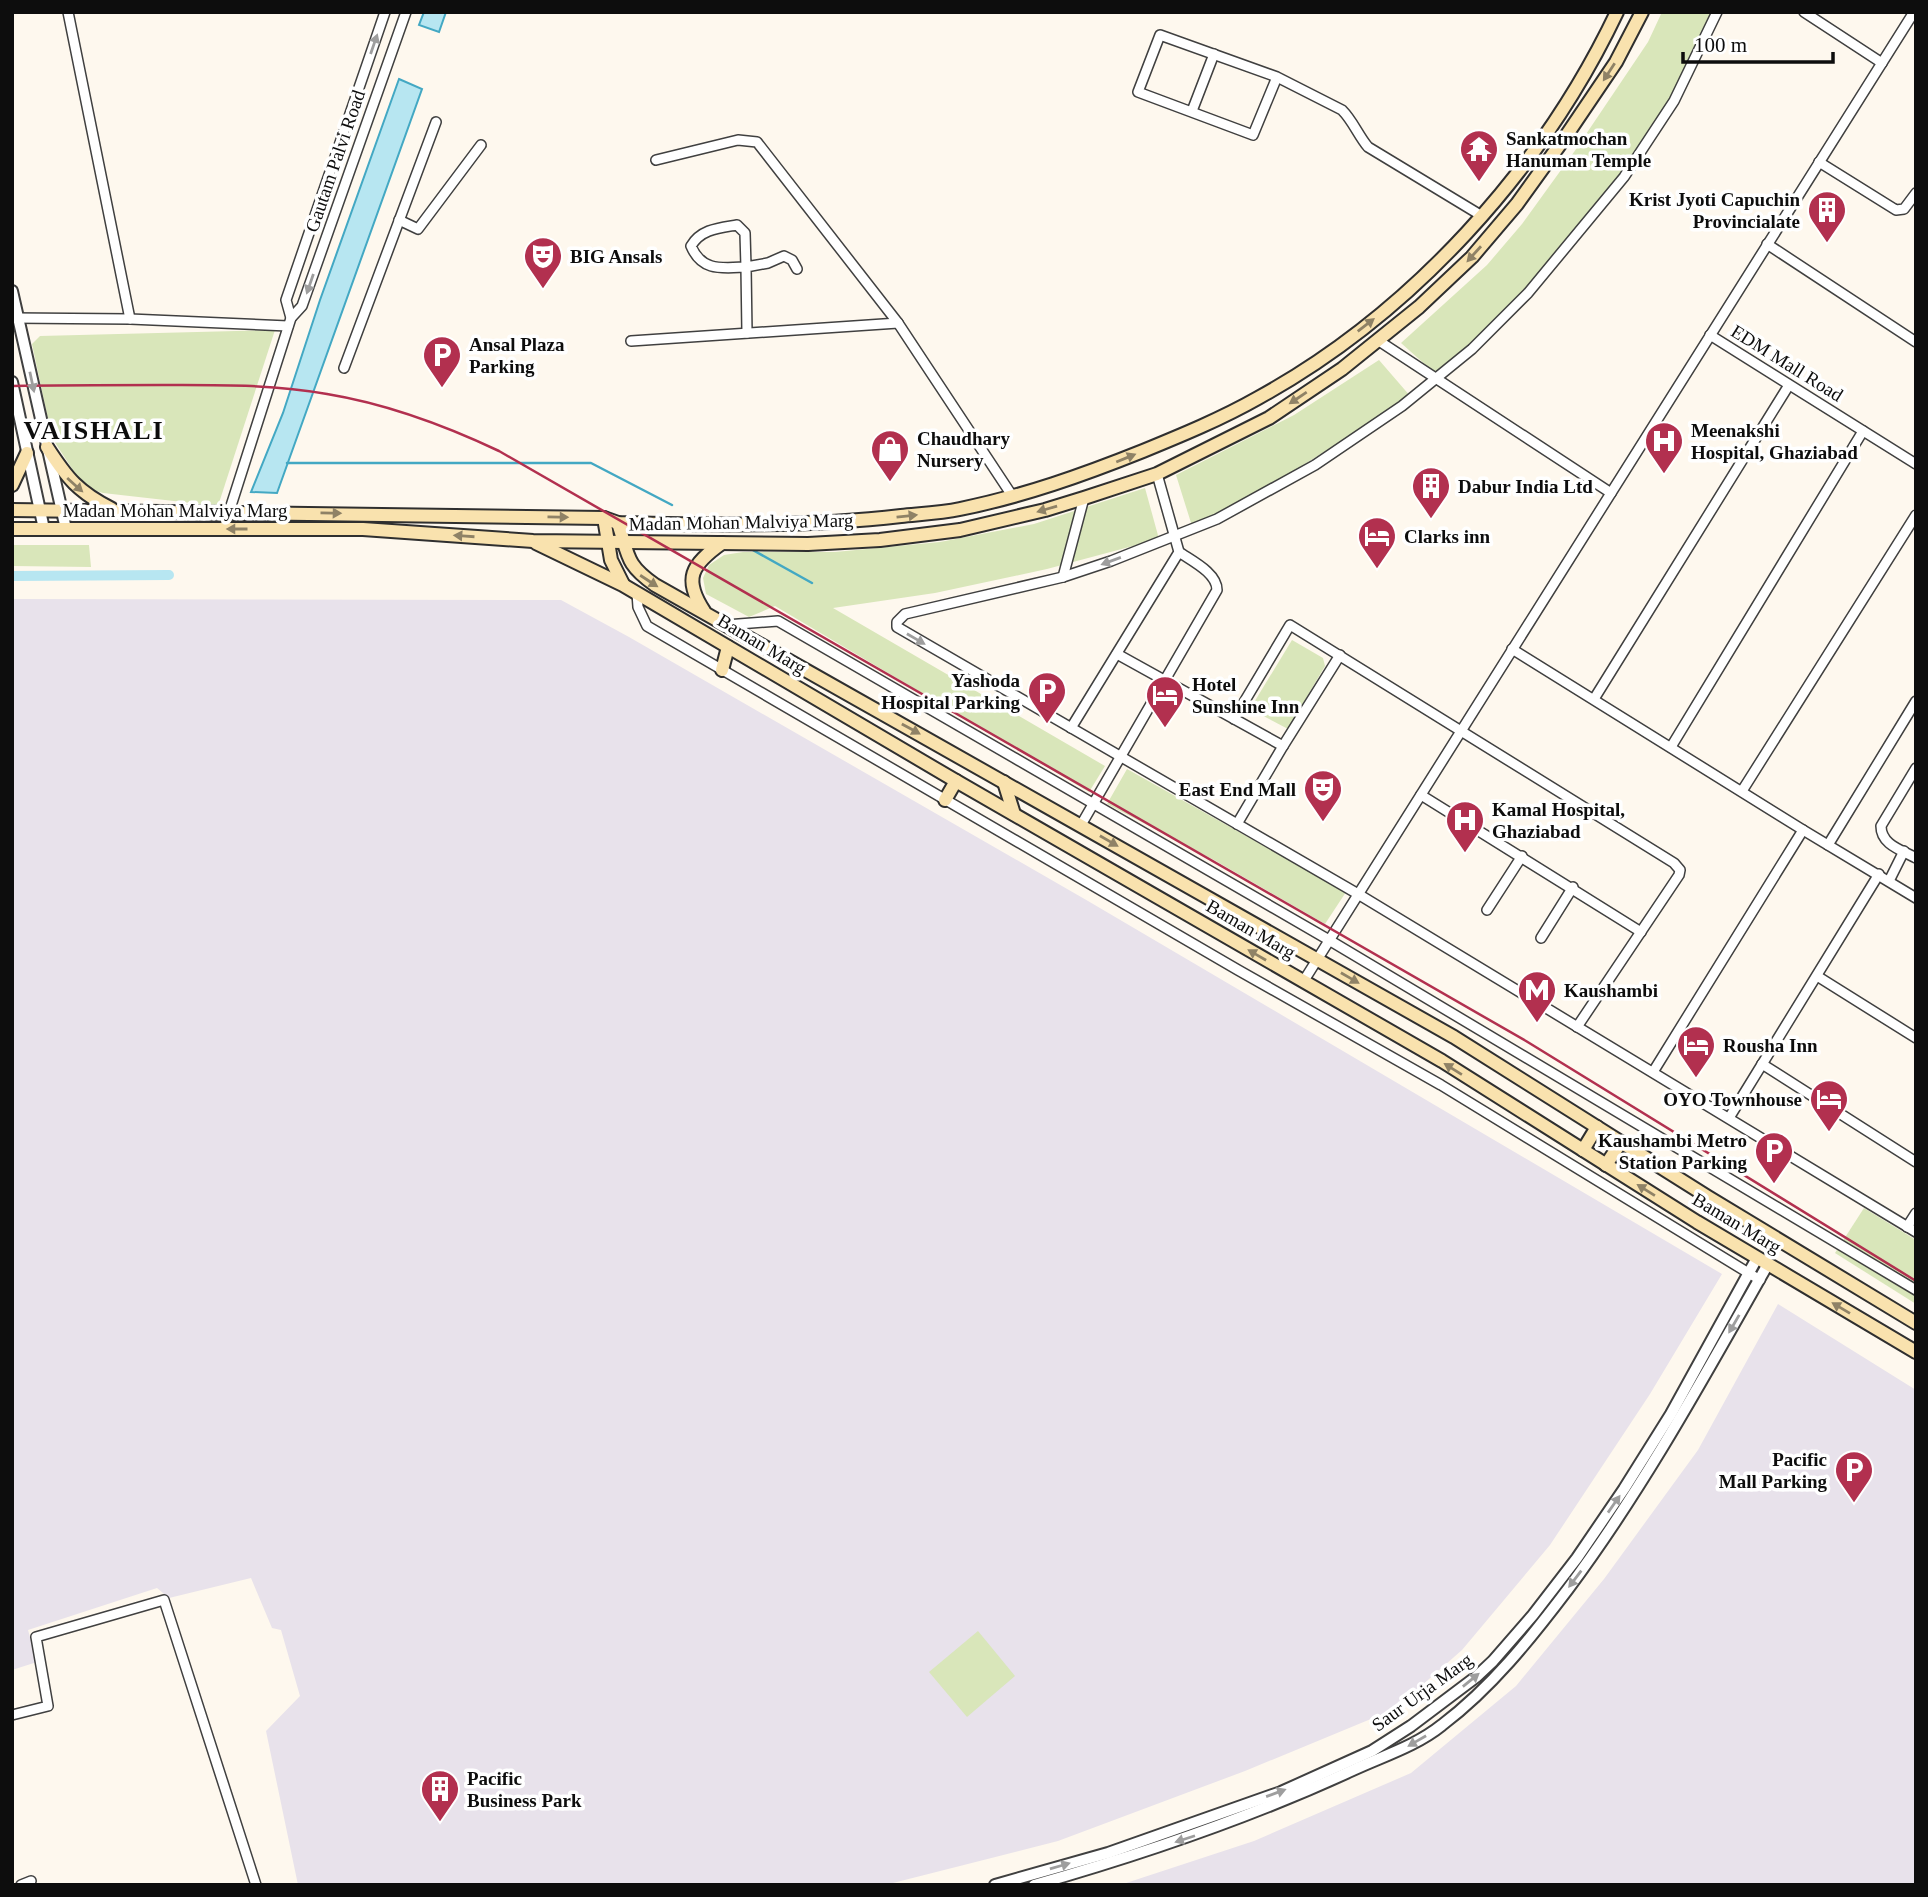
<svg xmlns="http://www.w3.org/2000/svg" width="1928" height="1897" font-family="Georgia,serif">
	<rect width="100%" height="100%" fill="#fef8ee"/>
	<g fill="#e8e2eb">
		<polygon points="12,599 561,600 629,637 1088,901 1722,1274 1650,1394 1550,1545 1462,1650 1395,1709 1245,1771 1058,1841 885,1885 298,1885 266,1731 300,1696 281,1630 272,1628 251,1578 169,1598 157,1588 28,1630 37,1662 12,1670"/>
		<polygon points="1778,1304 1916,1390 1916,1885 1120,1885 1254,1841 1411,1773 1516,1686 1604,1579 1698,1450"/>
	</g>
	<g fill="#d9e6ba">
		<polygon points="1662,12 1715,12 1694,63 1618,181 1527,295 1438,376 1401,343 1487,265 1522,224 1574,152 1648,42"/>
		<polygon points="275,330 218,506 103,493 84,487 52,438 32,344 40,336"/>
		<polygon points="1379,360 1411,397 1251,498 1192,526 1176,475 1294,415"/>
		<polygon points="1145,488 1159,539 1047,569 935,593 833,608 1105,766 1089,792 775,606 749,617 706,594 703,578 709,565 724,555 743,552 835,552 940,542 1034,524"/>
		<polygon points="12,545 89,545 91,567 12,566"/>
		<polygon points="1292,640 1323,658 1325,666 1288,729 1250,709"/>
		<polygon points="1127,769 1346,892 1325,924 1214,860 1107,804"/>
		<polygon points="1864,1208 1916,1240 1916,1304 1835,1253"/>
		<polygon points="978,1631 1015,1676 967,1717 929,1672"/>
	</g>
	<g fill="#b7e6f1" stroke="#43a8c3" stroke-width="2">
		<polygon points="424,12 446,12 439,32 419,25"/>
		<polygon points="399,79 422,89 277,493 251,492 283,413 320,300"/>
	</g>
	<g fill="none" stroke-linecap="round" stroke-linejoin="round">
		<g stroke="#43a8c3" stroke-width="2.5">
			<polyline points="287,463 591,463 672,505"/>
			<polyline points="751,549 812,583"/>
		</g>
		<polyline stroke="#b7e6f1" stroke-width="10" points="12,576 169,575"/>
		<defs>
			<g id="minor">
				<polyline points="68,12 130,319"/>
				<polyline points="1717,12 1674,101 1624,177 1528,293 1472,349 1402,406 1315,465 1217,519 1111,561 1063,577 905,614 897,622 897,627 1358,894 1916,1232"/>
				<polyline points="1804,12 1882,63"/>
				<path d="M1277,77l-24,58 -115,-43 22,-57 117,42 65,33c11,11 16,25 26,37l114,69"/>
				<polyline points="1192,111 1214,54"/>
				<polyline points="656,160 738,140 757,142 898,323 1013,497"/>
				<polyline points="1819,162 1896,210 1904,209 1916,193"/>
				<polyline points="399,220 418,229 481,145"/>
				<polyline points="1767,244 1916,342"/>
				<polyline points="12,318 130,319 288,326"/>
				<polyline points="291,318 286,300 385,12"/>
				<path d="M747,333l-1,-66c-24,1 -44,5 -55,-21 10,-17 28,-18 46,-21l8,8 1,34 22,-4 16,-7 8,4 5,9"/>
				<polyline points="1710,335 1916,464"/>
				<polyline points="631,341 898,323"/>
				<polyline points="1379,341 1611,493"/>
				<polyline points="344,368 436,122"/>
				<polyline points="229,512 291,318 302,306 406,12"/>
				<polyline points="1063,577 1084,498"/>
				<polyline points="637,593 638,607 647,626 1238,970 1441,1085 1760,1280"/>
				<polyline points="726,625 778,621 1329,940 1916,1290"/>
				<polyline points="1512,649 1803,830 1916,898"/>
				<polyline points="1117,654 1283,746"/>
				<polyline points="1594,699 1789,385"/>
				<polyline points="1234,719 1290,625 1674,863 1680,870 1679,875 1577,1027"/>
				<polyline points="1071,728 1179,552 1157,474"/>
				<polyline points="1671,747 1863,431"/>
				<path d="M1916,768l-35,58c0,19 21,24 35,32"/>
				<polyline points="1742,791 1916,515"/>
				<polyline points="1421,795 1641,932"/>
				<polyline points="1237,824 1283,746 1340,655"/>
				<path d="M1081,825l136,-235c0,-17 -25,-29 -38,-38"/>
				<polyline points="1828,845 1916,701"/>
				<polyline points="1889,881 1904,851"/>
				<polyline points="1487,910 1522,856"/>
				<polyline points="1541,938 1573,887"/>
				<polyline points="1817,976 1916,1038"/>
				<polyline points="1303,982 1914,12"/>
				<polyline points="1762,1064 1916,1162"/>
				<polyline points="1653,1072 1803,830"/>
				<polyline points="1729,1118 1879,874"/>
				<polyline points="1907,1227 1916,1213"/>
				<polyline points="12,1715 48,1706 36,1637 164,1600 256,1885"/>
				<polyline points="21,1885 31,1881"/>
			</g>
			<g id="tertiary">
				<polyline points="12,291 66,529"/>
				<polyline points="12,382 44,529"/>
				<polyline points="995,1885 1108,1853 1281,1792 1372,1751 1411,1726 1476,1677 1493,1661 1533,1615 1577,1558 1624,1489 1671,1414 1757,1258"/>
				<path d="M1034,1885c109,-31 215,-67 319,-115 30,-14 63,-24 89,-45 49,-37 89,-87 126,-136 76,-102 137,-214 200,-325"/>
			</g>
			<g id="secondary">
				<path d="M47,447c20,31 31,45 65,62"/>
				<polyline points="12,485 27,453"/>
				<path d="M12,510l592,8 14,5c94,2 189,4 283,-7 19,-2 40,-3 59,-7 64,-13 123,-34 183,-58 39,-16 78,-32 115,-53 153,-84 284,-228 359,-386"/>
				<polyline points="604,518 611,560 623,584"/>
				<path d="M618,523c11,33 7,41 37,62l799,452 254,160 208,126"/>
				<polyline points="12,529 363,529 533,541 808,544 880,540 960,530 1045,510 1084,498 1157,474 1269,418 1342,369 1419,307 1472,257 1517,204 1566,136 1616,62 1642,12"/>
				<polyline points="536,543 623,585 956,781 1442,1061 1697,1222 1916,1352"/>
				<path d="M704,611c-21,-32 -13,-46 18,-68"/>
				<polyline points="722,670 728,647"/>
				<polyline points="1004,782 1014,814"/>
				<polyline points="945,800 956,781"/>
				<polyline points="1583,1150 1597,1127"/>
				<polyline points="1606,1165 1621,1142"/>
			</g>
		</defs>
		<use href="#minor" stroke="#404040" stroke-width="12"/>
		<use href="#tertiary" stroke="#404040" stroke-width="14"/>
		<use href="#secondary" stroke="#2f2f2f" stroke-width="16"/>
		<use href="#minor" stroke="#fff" stroke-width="9"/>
		<use href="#tertiary" stroke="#fff" stroke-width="10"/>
		<use href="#secondary" stroke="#f9e2ae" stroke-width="12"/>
		<path stroke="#b2304f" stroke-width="2.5" d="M12,386c50,-1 100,-1 150,-1 55,0 111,-1 165,9 61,10 117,31 172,57l1027,590 390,240"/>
	</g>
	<defs><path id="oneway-solid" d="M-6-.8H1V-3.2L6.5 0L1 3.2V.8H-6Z" transform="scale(1.75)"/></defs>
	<g fill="#9e9e9e">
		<use href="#oneway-solid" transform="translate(374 44) rotate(-71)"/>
		<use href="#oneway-solid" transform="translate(310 284) rotate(109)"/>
		<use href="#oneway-solid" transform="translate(32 382) rotate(78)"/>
		<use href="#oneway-solid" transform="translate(1111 561) rotate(160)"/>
		<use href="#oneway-solid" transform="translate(916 639) rotate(30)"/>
		<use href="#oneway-solid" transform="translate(1734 1324) rotate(120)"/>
		<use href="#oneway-solid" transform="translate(1614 1504) rotate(-55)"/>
		<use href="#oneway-solid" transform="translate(1575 1579) rotate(127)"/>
		<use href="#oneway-solid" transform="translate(1471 1680) rotate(-39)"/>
		<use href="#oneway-solid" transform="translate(1417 1741) rotate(150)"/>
		<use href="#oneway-solid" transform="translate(1276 1793) rotate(-20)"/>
		<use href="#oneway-solid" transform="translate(1185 1839) rotate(162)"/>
		<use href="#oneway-solid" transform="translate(1060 1866) rotate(-16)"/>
	</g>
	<g fill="#8f8266">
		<use href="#oneway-solid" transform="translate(1609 72) rotate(123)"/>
		<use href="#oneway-solid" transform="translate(1474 254) rotate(132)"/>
		<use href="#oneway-solid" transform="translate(1366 325) rotate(-38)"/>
		<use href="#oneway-solid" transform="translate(1298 398) rotate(146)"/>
		<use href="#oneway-solid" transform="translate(1126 458) rotate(-22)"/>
		<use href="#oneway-solid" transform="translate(75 485) rotate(42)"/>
		<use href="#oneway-solid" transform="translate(1047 509) rotate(164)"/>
		<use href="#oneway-solid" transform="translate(331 513) rotate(1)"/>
		<use href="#oneway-solid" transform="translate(907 516) rotate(-6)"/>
		<use href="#oneway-solid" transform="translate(558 517) rotate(1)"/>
		<use href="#oneway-solid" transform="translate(237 529) rotate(180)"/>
		<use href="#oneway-solid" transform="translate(464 536) rotate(-176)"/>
		<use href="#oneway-solid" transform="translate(649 581) rotate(33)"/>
		<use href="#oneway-solid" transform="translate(911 729) rotate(29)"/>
		<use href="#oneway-solid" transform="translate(1109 841) rotate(30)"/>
		<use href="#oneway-solid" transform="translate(1257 955) rotate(-150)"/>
		<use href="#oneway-solid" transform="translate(1350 978) rotate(30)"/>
		<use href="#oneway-solid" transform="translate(1453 1069) rotate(-148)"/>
		<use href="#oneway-solid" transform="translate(1646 1190) rotate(-148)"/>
		<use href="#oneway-solid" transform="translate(1841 1308) rotate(-149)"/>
	</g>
	<defs>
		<symbol id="temple-pin" viewBox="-11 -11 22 30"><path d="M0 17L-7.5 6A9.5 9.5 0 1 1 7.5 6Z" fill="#b2304f" stroke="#fff"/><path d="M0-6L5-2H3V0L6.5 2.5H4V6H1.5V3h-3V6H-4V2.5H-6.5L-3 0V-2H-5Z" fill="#fff"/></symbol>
		<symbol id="building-pin" viewBox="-11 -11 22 30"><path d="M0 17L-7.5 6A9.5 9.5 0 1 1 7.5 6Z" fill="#b2304f" stroke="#fff"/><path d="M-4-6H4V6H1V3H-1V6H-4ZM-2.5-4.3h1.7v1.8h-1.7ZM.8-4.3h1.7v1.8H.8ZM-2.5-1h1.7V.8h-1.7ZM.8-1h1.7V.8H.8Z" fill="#fff"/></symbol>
		<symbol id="theatre-pin" viewBox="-11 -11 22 30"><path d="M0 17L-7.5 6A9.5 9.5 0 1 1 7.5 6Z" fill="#b2304f" stroke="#fff"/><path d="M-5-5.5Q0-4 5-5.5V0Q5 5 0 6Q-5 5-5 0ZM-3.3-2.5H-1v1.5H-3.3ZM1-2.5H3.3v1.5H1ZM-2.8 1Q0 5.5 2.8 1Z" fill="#fff"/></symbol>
		<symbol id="parking-pin" viewBox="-11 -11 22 30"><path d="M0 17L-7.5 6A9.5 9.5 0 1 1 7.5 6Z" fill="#b2304f" stroke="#fff"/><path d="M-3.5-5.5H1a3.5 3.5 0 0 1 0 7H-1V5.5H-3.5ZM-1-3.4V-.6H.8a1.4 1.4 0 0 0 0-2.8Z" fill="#fff"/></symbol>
		<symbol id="hospital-pin" viewBox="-11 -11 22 30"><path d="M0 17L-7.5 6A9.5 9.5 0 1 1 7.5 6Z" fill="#b2304f" stroke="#fff"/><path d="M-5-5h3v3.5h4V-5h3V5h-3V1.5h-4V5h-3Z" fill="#fff"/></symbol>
		<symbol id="shop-pin" viewBox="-11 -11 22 30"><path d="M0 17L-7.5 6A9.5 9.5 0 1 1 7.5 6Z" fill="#b2304f" stroke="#fff"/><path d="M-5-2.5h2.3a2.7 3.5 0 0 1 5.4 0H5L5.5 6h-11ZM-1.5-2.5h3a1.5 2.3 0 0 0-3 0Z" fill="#fff"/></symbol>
		<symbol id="hotel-pin" viewBox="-11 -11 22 30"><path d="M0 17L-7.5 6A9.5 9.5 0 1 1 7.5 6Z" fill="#b2304f" stroke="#fff"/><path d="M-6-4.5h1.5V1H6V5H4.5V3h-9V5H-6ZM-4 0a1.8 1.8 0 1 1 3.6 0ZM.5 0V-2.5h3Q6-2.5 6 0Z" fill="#fff"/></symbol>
		<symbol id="metro-pin" viewBox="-11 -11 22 30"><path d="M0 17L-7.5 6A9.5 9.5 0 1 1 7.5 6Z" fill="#b2304f" stroke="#fff"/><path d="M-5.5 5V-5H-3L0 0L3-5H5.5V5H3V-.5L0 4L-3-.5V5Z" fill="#fff"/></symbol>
	</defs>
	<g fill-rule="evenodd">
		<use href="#temple-pin" x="1457" y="127" width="44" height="60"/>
		<use href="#building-pin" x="1805" y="188" width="44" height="60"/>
		<use href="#theatre-pin" x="521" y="234" width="44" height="60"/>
		<use href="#parking-pin" x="420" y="333" width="44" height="60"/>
		<use href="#hospital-pin" x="1642" y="419" width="44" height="60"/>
		<use href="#shop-pin" x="868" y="427" width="44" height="60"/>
		<use href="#building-pin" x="1409" y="464" width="44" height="60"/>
		<use href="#hotel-pin" x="1355" y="514" width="44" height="60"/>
		<use href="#parking-pin" x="1025" y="669" width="44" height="60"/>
		<use href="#hotel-pin" x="1143" y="673" width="44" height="60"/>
		<use href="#theatre-pin" x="1301" y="767" width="44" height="60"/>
		<use href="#hospital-pin" x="1443" y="798" width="44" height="60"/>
		<use href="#metro-pin" x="1515" y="968" width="44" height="60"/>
		<use href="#hotel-pin" x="1674" y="1023" width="44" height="60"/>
		<use href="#hotel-pin" x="1807" y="1077" width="44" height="60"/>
		<use href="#parking-pin" x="1752" y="1129" width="44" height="60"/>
		<use href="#parking-pin" x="1832" y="1448" width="44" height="60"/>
		<use href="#building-pin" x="418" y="1767" width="44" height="60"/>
	</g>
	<g text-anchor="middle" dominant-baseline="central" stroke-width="7" stroke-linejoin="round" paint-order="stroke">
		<g font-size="19" font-weight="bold" fill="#0d0d0d" stroke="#fff" text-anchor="start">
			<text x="1506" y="138">Sankatmochan<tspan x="1506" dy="22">Hanuman Temple</tspan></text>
			<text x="1800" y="199" text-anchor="end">Krist Jyoti Capuchin<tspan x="1800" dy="22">Provincialate</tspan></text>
			<text x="570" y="256">BIG Ansals</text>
			<text x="469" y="344">Ansal Plaza<tspan x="469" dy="22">Parking</tspan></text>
			<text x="1691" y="430">Meenakshi<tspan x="1691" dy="22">Hospital, Ghaziabad</tspan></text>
			<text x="917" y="438">Chaudhary<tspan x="917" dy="22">Nursery</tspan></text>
			<text x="1458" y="486">Dabur India Ltd</text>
			<text x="1404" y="536">Clarks inn</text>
			<text x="1020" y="680" text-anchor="end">Yashoda<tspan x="1020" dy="22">Hospital Parking</tspan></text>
			<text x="1192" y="684">Hotel<tspan x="1192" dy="22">Sunshine Inn</tspan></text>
			<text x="1296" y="789" text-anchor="end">East End Mall</text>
			<text x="1492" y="809">Kamal Hospital,<tspan x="1492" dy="22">Ghaziabad</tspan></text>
			<text x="1564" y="990">Kaushambi</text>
			<text x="1723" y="1045">Rousha Inn</text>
			<text x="1802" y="1099" text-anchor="end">OYO Townhouse</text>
			<text x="1747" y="1140" text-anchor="end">Kaushambi Metro<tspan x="1747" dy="22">Station Parking</tspan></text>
			<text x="1827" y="1459" text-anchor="end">Pacific<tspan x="1827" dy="22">Mall Parking</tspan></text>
			<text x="467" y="1778">Pacific<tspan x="467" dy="22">Business Park</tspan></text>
		</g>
		<g font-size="19" fill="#0d0d0d" stroke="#fff">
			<text transform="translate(335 161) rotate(-71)">Gautam Palvi Road</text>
			<text transform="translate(1787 363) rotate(32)">EDM Mall Road</text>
			<text x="175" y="510">Madan Mohan Malviya Marg</text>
			<text transform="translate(741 522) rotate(-1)">Madan Mohan Malviya Marg</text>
			<text transform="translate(762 644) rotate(31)">Baman Marg</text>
			<text transform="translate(1251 929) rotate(30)">Baman Marg</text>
			<text transform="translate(1737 1223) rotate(31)">Baman Marg</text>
			<text transform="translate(1422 1692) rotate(-36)">Saur Urja Marg</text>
		</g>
		<g font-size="26" font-weight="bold" letter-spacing="2" fill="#0d0d0d" stroke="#fff">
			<text x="94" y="430">VAISHALI</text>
		</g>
	</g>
	<rect width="1928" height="1897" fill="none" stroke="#0d0d0d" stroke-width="28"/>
	<path d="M1683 52v10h150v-10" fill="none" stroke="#0d0d0d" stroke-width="3.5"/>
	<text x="1694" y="52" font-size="21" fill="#0d0d0d" stroke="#ffffff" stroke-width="5" paint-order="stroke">100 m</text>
</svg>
